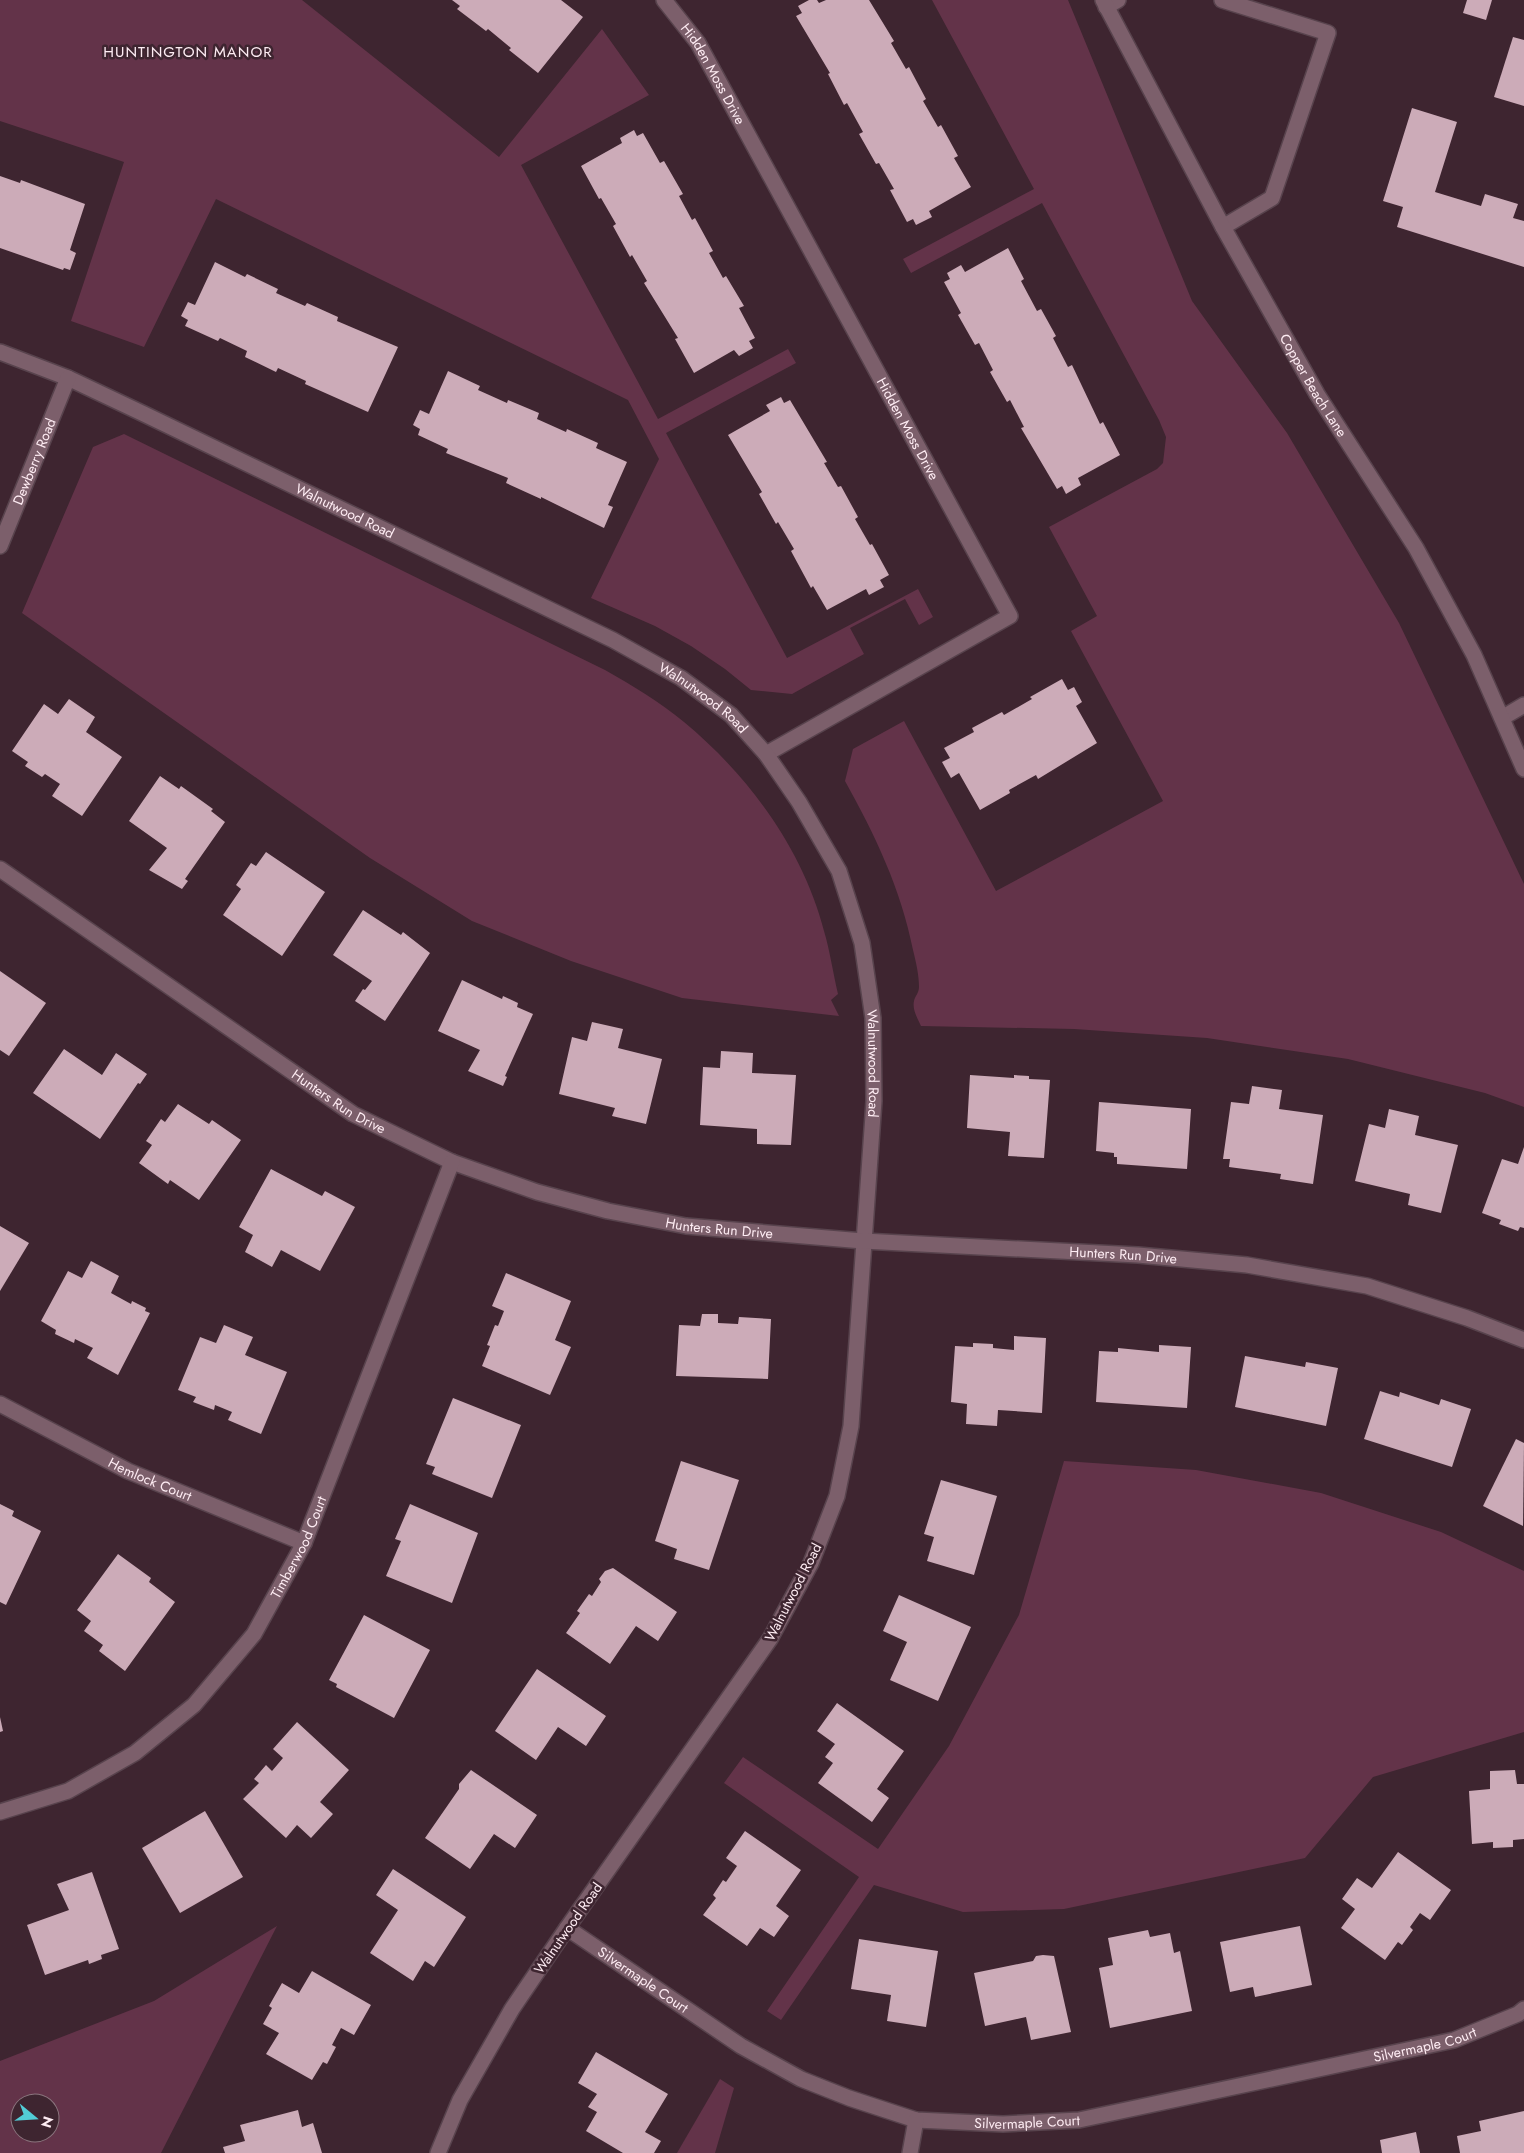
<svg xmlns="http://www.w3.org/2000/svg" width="1524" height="2153" font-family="Jost,sans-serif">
	<rect width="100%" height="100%" fill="#3e2530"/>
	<g fill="#633349" fill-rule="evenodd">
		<polygon points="0,0 302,0 499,157 602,29 649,95 521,165 658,419 788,349 796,363 666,433 787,658 918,589 933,617 919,625 905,599 850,628 864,654 792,694 751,690 725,669 691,646 655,626 591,598 659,459 628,400 216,199 144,347 71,321 124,162 0,121"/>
		<path d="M932,0h136l124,301 95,132 112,190 125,261v223l-39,-14 -137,-34 -141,-21 -133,-9 -153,-3c-3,-7 -9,-16 -7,-25 1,-5 5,-8 5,-14 0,-12 -3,-25 -6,-37 -12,-61 -38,-115 -68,-169l8,-32 51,-28 92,170 167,-90 -92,-170 26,-15 -48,-89 108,-58 6,-6 3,-26 -7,-17 -117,-217 -131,70 -8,-14 131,-70z"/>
		<path d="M124,434l481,236c28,16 55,32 79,52 64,53 119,127 140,209 6,20 9,42 14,63l-7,6 8,16 -157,-18 -111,-37 -99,-40 -102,-63 -348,-245 71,-166z"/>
		<polygon points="1064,1461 1196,1470 1321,1493 1441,1532 1524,1571 1524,1732 1373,1777 1305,1858 1064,1909 963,1912 874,1885 781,2020 767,2011 859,1877 724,1783 743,1757 878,1849 949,1746 1019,1615"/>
		<path d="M277,1926l-116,227h-161v-92l154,-60zM20,2103h30v30h-30z"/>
		<polygon points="720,2079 734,2088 715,2153 677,2153"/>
	</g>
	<g fill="#ccabb8">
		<polygon points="452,0 561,0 583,17 538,73 509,50 511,48 488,29 486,31 457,9 460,6"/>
		<polygon points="809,0 817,0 819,3 826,0 869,0 894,41 891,43 906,69 909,67 926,99 923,101 938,127 941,125 958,156 954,158 971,187 929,211 932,217 916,225 913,219 907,222 890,190 894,189 879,163 876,164 859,134 863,132 847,103 844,105 828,74 830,73 796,16 802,13 798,6"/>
		<polygon points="1467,0 1492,0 1486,20 1463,13"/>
		<polygon points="1513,37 1524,40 1524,106 1494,97"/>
		<polygon points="1412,108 1457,122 1435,192 1481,206 1485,194 1518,204 1513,218 1524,221 1524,267 1397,227 1403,207 1383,201"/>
		<polygon points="634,130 637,136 643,133 660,163 664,161 683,194 679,196 692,220 695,218 713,251 709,253 723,278 726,276 744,306 739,308 755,338 749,341 753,348 739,356 734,350 694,373 675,339 678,338 644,283 647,281 632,255 630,257 613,226 616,224 601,198 599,199 581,166 622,143 620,138"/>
		<polygon points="0,176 20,183 21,180 85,204 70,250 76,253 70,270 64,268 63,270 0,248"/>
		<polygon points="1008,248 1024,279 1021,281 1037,311 1041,309 1056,336 1053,338 1068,367 1072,365 1100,424 1103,422 1120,455 1078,478 1081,485 1066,494 1062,486 1057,489 1021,428 1024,427 1010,400 1007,402 990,372 993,370 979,343 975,345 958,315 961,313 944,282 950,279 947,273 961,265 965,272"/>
		<polygon points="215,262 245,277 247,274 278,289 276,293 305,306 307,303 338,317 337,321 398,347 368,412 305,384 306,381 278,368 276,372 245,357 247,351 220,338 218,341 185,326 188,320 181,316 188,302 195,305"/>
		<polygon points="448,371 480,386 478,390 507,403 508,400 539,413 537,419 566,432 567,429 598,443 596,448 627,462 608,505 613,507 604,528 541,497 541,499 506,483 508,478 446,453 448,449 418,435 420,429 413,425 420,410 429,414"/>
		<polygon points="781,397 784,403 790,400 827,462 824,463 838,487 841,486 858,517 855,519 870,545 872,544 889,575 880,580 884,587 869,595 866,589 827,610 813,586 811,588 791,551 794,549 778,522 776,524 759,494 762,492 728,435 770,411 766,405"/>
		<polygon points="1062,679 1068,690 1074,687 1082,702 1076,706 1097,743 1038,779 1036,775 1009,790 1010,793 980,810 959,773 951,778 942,762 950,758 944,748 974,732 972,728 1002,712 1004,715 1032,699 1030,697"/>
		<polygon points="69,699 95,717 86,732 122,757 82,816 52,796 60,784 45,774 42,777 25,766 28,762 12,751 44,704 58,714"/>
		<polygon points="160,776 179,789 181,786 213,809 211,811 225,822 185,879 188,881 182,889 149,870 167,848 129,821"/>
		<polygon points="266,852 325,892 282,956 223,915 241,889 236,885 251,863 256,866"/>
		<polygon points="363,910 401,935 403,932 430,953 385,1021 355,1001 363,989 365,990 372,981 333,955"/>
		<polygon points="0,971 46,1003 9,1056 0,1050"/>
		<polygon points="462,980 502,999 503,996 518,1003 517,1007 533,1014 505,1076 507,1077 503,1086 468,1071 480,1050 438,1031"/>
		<polygon points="592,1022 623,1029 618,1048 662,1059 646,1124 612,1116 615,1108 559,1094 572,1037 587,1041"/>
		<polygon points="64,1049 102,1075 116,1053 147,1074 140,1084 138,1083 100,1139 33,1093"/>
		<polygon points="721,1051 753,1053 752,1073 796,1075 791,1145 757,1144 757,1129 700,1125 703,1067 720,1068"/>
		<polygon points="970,1075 1014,1078 1014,1075 1029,1076 1029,1079 1050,1080 1044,1158 1008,1156 1010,1132 967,1128"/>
		<polygon points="1252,1086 1282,1090 1279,1109 1323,1115 1313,1184 1280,1179 1281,1174 1229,1167 1230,1159 1223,1159 1231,1102 1249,1104"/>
		<polygon points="1099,1102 1191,1109 1187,1169 1117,1164 1117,1157 1114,1157 1114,1153 1096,1151"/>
		<polygon points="178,1104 209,1124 212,1120 241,1140 199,1200 170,1180 168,1184 139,1163 152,1145 146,1141 161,1119 165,1122"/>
		<polygon points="1389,1109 1419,1116 1415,1135 1458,1145 1441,1213 1408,1205 1410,1194 1355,1181 1369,1124 1385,1128"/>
		<polygon points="1524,1147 1524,1228 1520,1227 1518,1231 1499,1224 1501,1220 1482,1213 1502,1159 1518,1164"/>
		<polygon points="271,1169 322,1196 325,1191 355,1207 320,1271 281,1250 272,1267 245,1252 253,1235 239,1227"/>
		<polygon points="0,1226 29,1243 0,1291"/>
		<polygon points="91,1261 119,1276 111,1293 131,1304 132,1301 146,1308 145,1311 150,1313 118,1375 87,1358 93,1348 75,1339 74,1343 55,1334 56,1330 41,1321 68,1271 82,1278"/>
		<polygon points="506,1273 571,1301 555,1340 571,1347 550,1395 482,1366 490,1346 487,1345 495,1325 498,1326 504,1311 492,1306"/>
		<polygon points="702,1314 718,1314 718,1323 738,1324 739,1317 771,1319 768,1379 676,1376 679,1325 700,1326"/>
		<polygon points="224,1325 253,1337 245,1355 287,1372 261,1434 228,1420 232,1412 215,1405 214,1410 193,1402 196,1397 178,1390 200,1337 216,1343"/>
		<polygon points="1014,1336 1046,1338 1042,1413 998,1410 997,1426 966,1424 967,1404 951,1402 955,1346 973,1347 973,1343 993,1344 993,1348 1014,1350"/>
		<polygon points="1159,1345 1191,1347 1187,1408 1096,1402 1099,1351 1118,1352 1118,1348 1159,1352"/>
		<polygon points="1245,1356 1305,1367 1306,1362 1338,1368 1326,1426 1235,1407"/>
		<polygon points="1380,1391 1399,1397 1400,1392 1439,1405 1441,1399 1471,1409 1452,1467 1364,1439"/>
		<polygon points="453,1398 521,1425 492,1498 432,1474 435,1467 426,1464"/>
		<polygon points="1516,1439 1524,1443 1523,1526 1483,1506"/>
		<polygon points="681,1461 739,1480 709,1570 674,1559 677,1549 655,1541"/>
		<polygon points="941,1480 997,1496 974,1575 927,1561 934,1537 924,1534"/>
		<polygon points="0,1504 14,1511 12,1516 41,1531 6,1605 0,1602"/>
		<polygon points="410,1504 478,1533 452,1603 386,1576 401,1541 395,1539"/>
		<polygon points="118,1554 151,1578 149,1582 175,1602 125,1671 99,1651 103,1645 84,1631 91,1621 77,1610"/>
		<polygon points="613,1568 677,1612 658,1641 636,1626 610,1664 566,1633 580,1613 577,1611 589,1594 592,1596 601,1582 599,1579 605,1571"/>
		<polygon points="899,1595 971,1627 938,1701 890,1680 907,1642 883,1631"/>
		<polygon points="364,1615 430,1650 394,1718 336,1687 337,1684 329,1680"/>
		<polygon points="537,1669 606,1716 586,1746 558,1727 536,1760 495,1731"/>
		<polygon points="837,1703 904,1751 877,1789 889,1798 872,1822 818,1783 833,1763 825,1757 835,1744 817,1731"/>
		<polygon points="0,1717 3,1731 0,1732"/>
		<polygon points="297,1722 349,1770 320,1802 333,1814 311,1838 297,1825 286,1838 243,1799 259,1783 254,1779 266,1765 272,1771 283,1758 273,1749"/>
		<polygon points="471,1770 537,1815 515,1848 494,1834 470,1869 425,1838 459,1789 459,1784"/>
		<polygon points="1515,1770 1517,1784 1524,1784 1524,1839 1513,1840 1513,1847 1493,1848 1493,1842 1472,1844 1469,1791 1490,1789 1490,1771"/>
		<polygon points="205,1811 243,1877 180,1913 142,1848"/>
		<polygon points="745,1831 801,1870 776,1906 789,1916 774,1937 760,1928 747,1946 703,1915 716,1898 713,1895 723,1880 726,1882 737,1866 726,1858"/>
		<polygon points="1398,1852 1451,1890 1430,1920 1420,1913 1410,1927 1413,1930 1402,1945 1398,1942 1385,1960 1341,1928 1355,1909 1342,1899 1357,1878 1372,1888"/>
		<polygon points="393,1869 466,1917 434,1967 425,1961 413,1981 370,1953 398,1910 376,1895"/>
		<polygon points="92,1872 119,1949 101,1955 102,1959 89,1964 88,1960 45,1975 27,1925 69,1910 57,1884"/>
		<polygon points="1300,1926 1312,1985 1255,1997 1253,1987 1230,1992 1220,1942"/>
		<polygon points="1148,1930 1150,1937 1170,1933 1174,1953 1180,1951 1192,2011 1110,2028 1099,1968 1113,1965 1108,1938"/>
		<polygon points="859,1939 938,1951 926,2027 887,2021 891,1995 851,1989"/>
		<polygon points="1043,1955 1054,1956 1071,2032 1031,2040 1026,2017 985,2026 974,1973 1033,1961 1036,1956"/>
		<polygon points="312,1971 371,2005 354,2035 341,2028 332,2045 336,2047 327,2064 323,2062 312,2080 266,2054 279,2033 263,2024 272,2008 269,2006 282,1983 299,1993"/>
		<polygon points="596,2052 668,2094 645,2132 661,2141 654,2153 623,2153 586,2131 597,2112 588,2107 597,2094 578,2083"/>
		<polygon points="298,2110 302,2127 313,2123 322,2153 225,2153 223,2147 245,2141 240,2125"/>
		<polygon points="1524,2111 1524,2153 1460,2153 1457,2136 1481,2131 1479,2121"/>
		<polygon points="1416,2132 1420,2153 1382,2153 1380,2140"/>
	</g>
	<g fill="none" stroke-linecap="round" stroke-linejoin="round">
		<defs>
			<g id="service">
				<polyline points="1222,0 1328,33 1272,198 1223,227"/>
				<polyline points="1106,7 1118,0"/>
				<polyline points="1502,718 1524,705"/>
			</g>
			<g id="minor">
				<path id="s1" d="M664,0l34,43 312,573 -244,138"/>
				<path id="s2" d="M1103,0l120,227 94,167 99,154 58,107 50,114"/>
				<path id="s3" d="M0,352l68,26 76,36 469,226 68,38 50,37 35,39 33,48 40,69 23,72 11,75 1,83 -23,325 -14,70 -26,67 -41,76 -203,289 -55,81 -52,91 -22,53"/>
				<path id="s4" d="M0,546l68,-168"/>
				<path id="s5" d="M0,869l353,245 99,48 85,30 71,19 78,15 177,15 275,14 109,10 120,21 100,32 57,22"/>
				<path id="s6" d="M0,1404l128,67 176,72"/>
				<path id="s7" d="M0,1812l68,-21 67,-38 59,-48 60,-71 50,-91 148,-381"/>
				<path id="s8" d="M567,1928l174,118 60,33 48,19 67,22 87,4 76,-4 375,-80 64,-26 6,-5"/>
				<polyline points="910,2153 916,2120"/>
			</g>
		</defs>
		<use href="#service" stroke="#58434d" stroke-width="18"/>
		<use href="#minor" stroke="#58434d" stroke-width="18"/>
		<use href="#service" stroke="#7c5f6b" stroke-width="15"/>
		<use href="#minor" stroke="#7c5f6b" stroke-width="15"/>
	</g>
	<g text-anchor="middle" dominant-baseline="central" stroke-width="5" stroke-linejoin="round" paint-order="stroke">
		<g font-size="14" fill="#feecf3" stroke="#3e2530">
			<text stroke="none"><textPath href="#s1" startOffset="89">Hidden Moss Drive</textPath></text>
			<text stroke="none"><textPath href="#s2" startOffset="439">Copper Beach Lane</textPath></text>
			<text stroke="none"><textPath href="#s1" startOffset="494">Hidden Moss Drive</textPath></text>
			<text stroke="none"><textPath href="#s4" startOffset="91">Dewberry Road</textPath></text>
			<text stroke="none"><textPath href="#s3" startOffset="380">Walnutwood Road</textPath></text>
			<text stroke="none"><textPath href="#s3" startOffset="785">Walnutwood Road</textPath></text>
			<text stroke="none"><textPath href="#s3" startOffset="1205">Walnutwood Road</textPath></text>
			<text stroke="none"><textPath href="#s5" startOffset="411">Hunters Run Drive</textPath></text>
			<text stroke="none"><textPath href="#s5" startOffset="816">Hunters Run Drive</textPath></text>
			<text stroke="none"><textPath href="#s5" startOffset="1221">Hunters Run Drive</textPath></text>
			<text stroke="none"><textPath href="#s6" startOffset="168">Hemlock Court</textPath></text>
			<text stroke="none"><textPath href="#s7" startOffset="415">Timberwood Court</textPath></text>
			<text transform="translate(793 1592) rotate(-63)">Walnutwood Road</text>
			<text transform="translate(568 1928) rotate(-55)">Walnutwood Road</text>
			<text stroke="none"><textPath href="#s8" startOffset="92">Silvermaple Court</textPath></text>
			<text stroke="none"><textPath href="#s8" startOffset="918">Silvermaple Court</textPath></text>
			<text stroke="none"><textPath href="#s8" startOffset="512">Silvermaple Court</textPath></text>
		</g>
		<g font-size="15" letter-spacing="1" fill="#feecf3" stroke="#3e2530">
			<text x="188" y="52">HUNTINGTON MANOR</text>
		</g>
	</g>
	<g transform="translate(35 2118) rotate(108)"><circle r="24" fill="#3e2530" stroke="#8b757e"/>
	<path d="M0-4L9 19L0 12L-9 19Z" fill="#52ccd5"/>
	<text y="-8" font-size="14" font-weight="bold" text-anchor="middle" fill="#feecf3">N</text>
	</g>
</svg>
